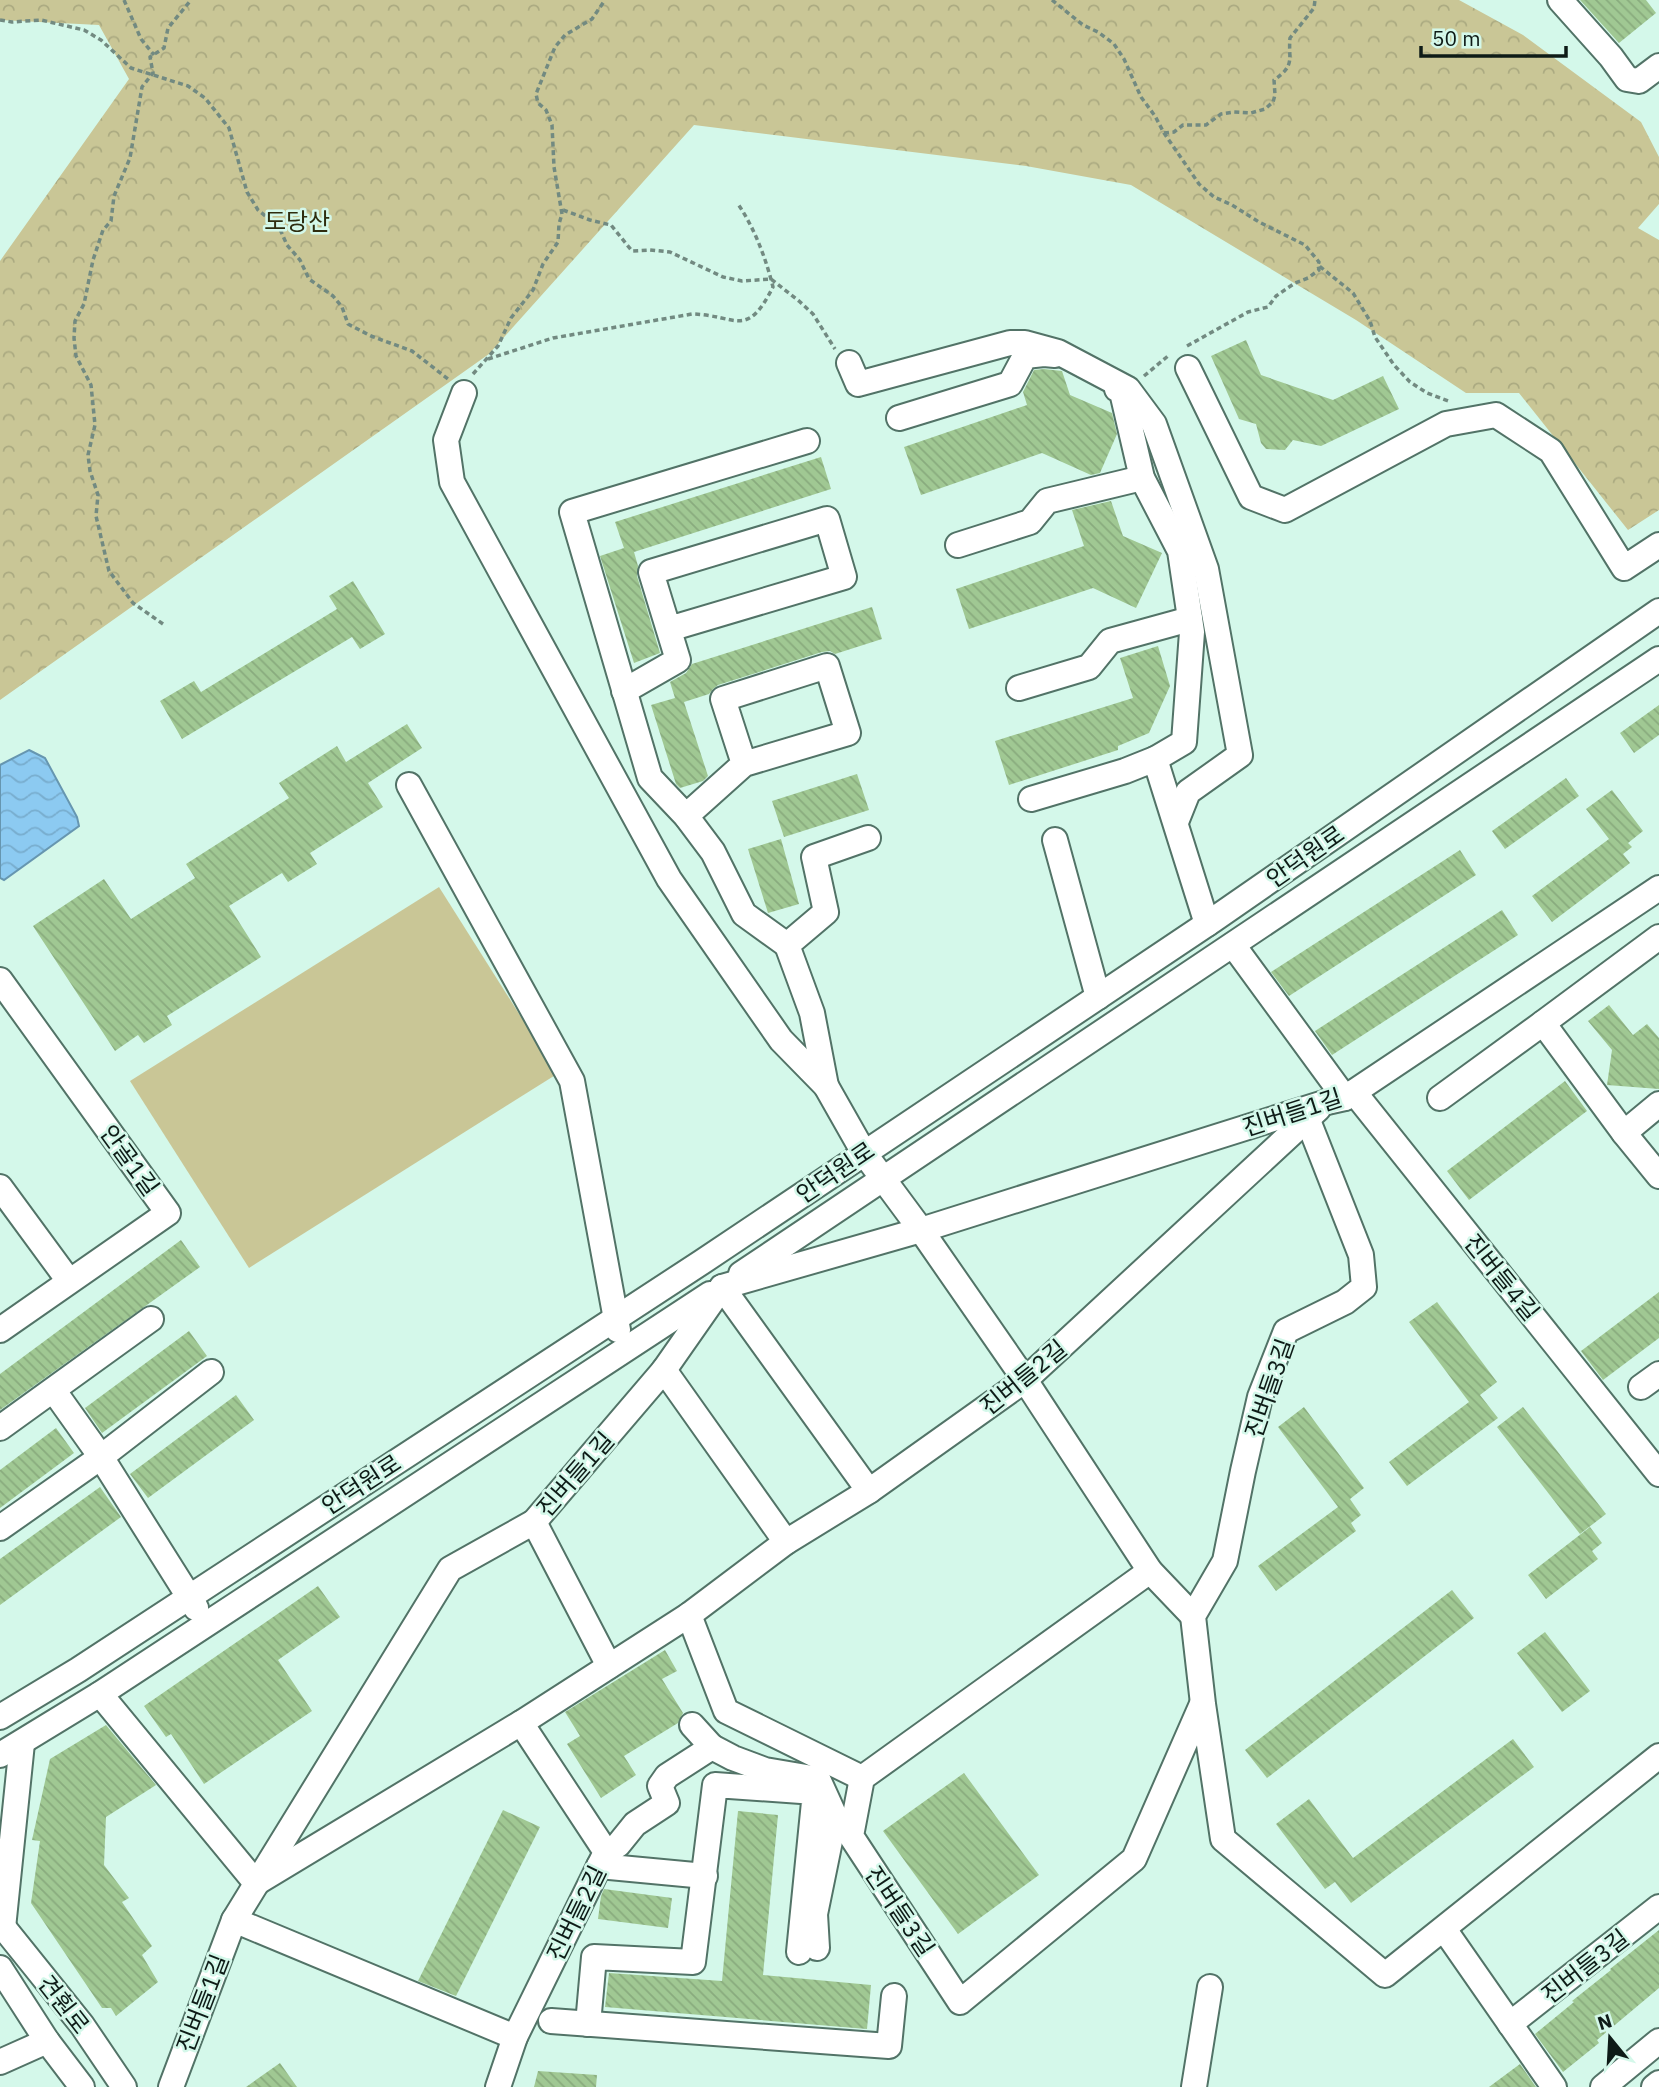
<svg xmlns="http://www.w3.org/2000/svg" width="1659" height="2087" font-family="'IBM Plex Sans','Noto Sans KR',sans-serif">
	<defs>
		<pattern id="forest-crowns" width="20" height="18" patternUnits="userSpaceOnUse" patternTransform="scale(1.75)"><rect width="20" height="18" fill="#c9c696"/><path d="M2 6a3 3 0 1 1 6 0M12 15a3 3 0 1 1 6 0" fill="none" stroke="#abaa81"/></pattern>
		<pattern id="water-waves" width="16" height="10" patternUnits="userSpaceOnUse" patternTransform="scale(1.75)"><rect width="16" height="10" fill="#8ccaf1"/><path d="M0 5q4-4 8 0t8 0" fill="none" stroke="#78adce"/></pattern>
		<pattern id="building-back-hatch" width="6" height="6" patternUnits="userSpaceOnUse" patternTransform="scale(1.75)"><rect width="6" height="6" fill="#a0c893"/><path d="M-1 5l2 2M0 0l6 6M5-1l2 2" fill="none" stroke="#89ab7e"/></pattern>
	</defs>
	<rect width="100%" height="100%" fill="#d4f8ea"/>
	<polygon fill="url(#forest-crowns)" points="0,0 1459,0 1523,35 1641,122 1659,157 1659,204 1638,228 1659,240 1659,510 1628,530 1519,393 1466,393 1356,320 1131,185 1026,166 694,125 489,354 0,700 0,261 129,79 99,25 0,20"/>
	<polygon fill="#c9c696" points="439,887 557,1074 249,1268 130,1081"/>
	<polygon fill="url(#water-waves)" stroke="#6696b0" stroke-width="2" points="29,750 45,758 77,817 79,826 4,880 0,878 0,765"/>
	<g fill="url(#building-back-hatch)">
		<polygon points="1580,0 1646,0 1656,13 1619,43"/>
		<polygon points="1246,340 1261,375 1333,400 1383,376 1399,409 1321,446 1293,440 1285,450 1266,449 1261,443 1256,424 1239,419 1211,356"/>
		<polygon points="1044,369 1062,371 1070,395 1112,413 1117,434 1100,473 1091,475 1042,453 921,495 904,447 1027,405 1023,392 1034,370"/>
		<polygon points="821,457 831,489 634,552 638,566 637,576 660,653 634,663 600,556 624,548 615,522"/>
		<polygon points="1111,501 1123,536 1162,553 1136,608 1093,588 969,629 956,589 1084,546 1072,510"/>
		<polygon points="353,581 385,634 360,649 352,637 182,739 160,701 194,681 201,692 337,609 329,596"/>
		<polygon points="872,607 882,639 835,654 830,651 822,652 718,685 713,689 709,694 684,702 708,776 703,781 680,788 676,784 651,705 675,698 670,682 686,673 692,664"/>
		<polygon points="1158,646 1170,686 1149,733 1118,746 1118,750 1009,785 995,741 1133,698 1120,658"/>
		<polygon points="1659,705 1659,735 1634,753 1620,733"/>
		<polygon points="407,724 422,748 368,783 383,807 310,853 317,864 288,882 282,873 229,906 261,957 167,1016 172,1025 144,1043 138,1035 115,1051 33,926 104,879 131,919 195,878 186,864 289,798 279,783 337,746 346,762"/>
		<polygon points="857,774 869,810 784,837 772,801"/>
		<polygon points="1566,778 1579,796 1505,849 1492,831"/>
		<polygon points="1612,790 1643,831 1628,843 1632,847 1623,854 1630,863 1552,922 1532,896 1609,839 1586,809"/>
		<polygon points="781,839 799,904 768,913 748,849"/>
		<polygon points="1460,850 1476,875 1289,996 1271,972"/>
		<polygon points="1502,910 1518,935 1332,1055 1315,1031"/>
		<polygon points="1609,1005 1633,1035 1647,1024 1659,1038 1659,1089 1607,1085 1612,1050 1588,1021"/>
		<polygon points="1565,1081 1587,1111 1469,1200 1447,1171"/>
		<polygon points="181,1240 200,1267 0,1410 0,1374"/>
		<polygon points="1659,1292 1659,1338 1603,1380 1581,1351"/>
		<polygon points="1437,1302 1497,1382 1480,1395 1498,1418 1407,1486 1389,1462 1469,1402 1409,1322"/>
		<polygon points="189,1331 207,1356 102,1433 85,1408"/>
		<polygon points="236,1395 254,1420 148,1498 130,1474"/>
		<polygon points="1304,1407 1364,1488 1350,1499 1361,1515 1351,1523 1356,1531 1276,1591 1258,1566 1338,1507 1278,1427"/>
		<polygon points="1523,1407 1606,1514 1580,1534 1497,1427"/>
		<polygon points="56,1428 74,1453 0,1508 0,1470"/>
		<polygon points="100,1487 121,1517 0,1605 0,1559"/>
		<polygon points="1590,1527 1602,1543 1592,1551 1598,1559 1546,1599 1528,1575"/>
		<polygon points="318,1586 340,1617 278,1660 312,1711 204,1784 171,1734 166,1737 144,1706"/>
		<polygon points="1452,1590 1474,1618 1267,1778 1245,1750"/>
		<polygon points="1545,1632 1590,1691 1562,1712 1517,1653"/>
		<polygon points="665,1650 677,1671 662,1679 683,1713 678,1723 624,1756 636,1775 601,1798 567,1744 580,1736 565,1712"/>
		<polygon points="106,1725 156,1785 106,1817 104,1865 129,1898 122,1902 152,1946 142,1955 158,1982 116,2016 111,2008 102,2008 31,1903 40,1841 32,1840 50,1759"/>
		<polygon points="1513,1739 1534,1767 1351,1903 1335,1882 1325,1889 1276,1824 1309,1799 1353,1858"/>
		<polygon points="964,1773 1039,1875 958,1934 883,1831"/>
		<polygon points="503,1810 540,1827 456,1996 418,1981"/>
		<polygon points="738,1811 778,1815 763,1975 871,1985 867,2029 605,2007 609,1973 722,1981"/>
		<polygon points="604,1889 672,1898 668,1928 598,1919 601,1896"/>
		<polygon points="1659,1930 1659,1988 1597,2040 1599,2043 1563,2072 1535,2034 1574,2002 1572,2001 1611,1970 1610,1969"/>
		<polygon points="280,2063 297,2087 246,2087"/>
		<polygon points="1520,2064 1536,2087 1489,2087"/>
		<polygon points="538,2071 597,2075 596,2087 534,2087"/>
	</g>
	<g fill="none" stroke-linecap="round" stroke-linejoin="round">
		<defs>
			<g id="minor">
				<polyline points="1560,0 1611,57 1627,79 1639,81 1659,66"/>
				<polyline points="849,363 858,384 1010,343 1025,343 1058,352 1128,389 1154,424 1206,569 1240,755 1188,792 1176,822"/>
				<polyline points="1188,368 1251,497 1285,510 1446,424 1496,415 1551,451 1624,568 1659,545"/>
				<polyline points="1117,389 1122,392 1142,478 1180,551 1192,632 1184,742 1155,759"/>
				<polyline points="464,393 446,440 452,482 669,879 781,1040 826,1086 864,1153 921,1230 1025,1380 1150,1571 1193,1616"/>
				<polyline points="899,418 1010,384 1025,356 1044,354 1055,355"/>
				<polyline points="958,545 1030,522 1047,501 1142,478"/>
				<polyline points="1019,688 1089,667 1110,641 1190,619"/>
				<polyline points="624,691 678,660 651,572 827,519 844,577 669,629"/>
				<polyline points="409,785 572,1081 618,1330"/>
				<polyline points="1031,799 1125,771 1155,759 1207,924"/>
				<polyline points="686,816 744,764 723,699 827,666 848,733 744,764"/>
				<polyline points="1055,840 1098,997"/>
				<polyline points="787,945 744,914 713,852 686,816 650,778 572,512 807,441"/>
				<polyline points="1233,945 1345,1098"/>
				<polyline points="0,980 168,1213 0,1330"/>
				<polyline points="1543,1023 1659,937"/>
				<polyline points="826,1086 812,1013 787,945 826,912 814,857 868,838"/>
				<polyline points="1354,1092 1659,1474"/>
				<polyline points="1440,1098 1543,1023 1624,1133"/>
				<polyline points="1659,1104 1624,1133 1659,1176"/>
				<polyline points="1307,1118 1361,1255 1364,1287 1345,1302 1286,1331 1260,1397 1243,1471 1225,1561 1193,1616 1203,1704 1223,1839 1385,1975 1659,1756"/>
				<polyline points="0,1187 69,1281"/>
				<polyline points="741,1274 1659,659"/>
				<polyline points="722,1287 869,1491"/>
				<polyline points="664,1370 786,1542"/>
				<polyline points="1641,1387 1659,1374"/>
				<polyline points="54,1391 101,1457 196,1608"/>
				<polyline points="0,1428 151,1319"/>
				<polyline points="534,1522 609,1666"/>
				<polyline points="0,1528 101,1457 211,1372"/>
				<polyline points="1150,1571 862,1778 851,1836 960,2002 1134,1859 1202,1704"/>
				<polyline points="689,1615 726,1711 862,1778"/>
				<polyline points="100,1694 256,1883 521,1723 689,1615 786,1542 869,1491 1025,1380 1318,1109"/>
				<polyline points="0,1717 78,1670 702,1262 1213,920 1659,611"/>
				<polyline points="712,1747 733,1758 765,1770 818,1779 833,1812 832,1831 815,1914 817,1948"/>
				<polyline points="0,1755 100,1694 710,1294"/>
				<polyline points="606,1852 618,1845 635,1824 667,1803 660,1786 667,1776 712,1747 692,1725"/>
				<polyline points="599,1866 705,1876"/>
				<polyline points="234,1920 515,2037"/>
				<polyline points="0,1923 82,2025 124,2087"/>
				<polyline points="3,1928 22,1743"/>
				<polyline points="1444,1929 1554,2087"/>
				<polyline points="0,1968 47,2041 82,2087"/>
				<polyline points="551,2021 889,2046 894,1996"/>
				<polyline points="588,2024 594,1957 693,1962 715,1785 815,1792 799,1952"/>
				<polyline points="1510,2024 1659,1907"/>
				<polyline points="0,2062 47,2041"/>
				<polyline points="171,2087 234,1920 450,1569 534,1522 664,1370 722,1287 921,1230 1327,1102 1345,1098 1659,888"/>
				<polyline points="498,2087 515,2037 606,1852 521,1723"/>
				<polyline points="1194,2087 1210,1987"/>
				<polyline points="1603,2087 1659,2041"/>
				<polyline points="1654,2087 1659,2083"/>
			</g>
		</defs>
		<use href="#minor" stroke="#527367" stroke-width="28"/>
		<g stroke="#728a81" stroke-width="3.5" stroke-dasharray="5 3.5" stroke-linecap="butt">
			<polyline points="124,0 141,39 154,55"/>
			<polyline points="1052,0 1083,25 1098,32 1114,44 1124,59 1141,97 1155,116 1164,133 1199,184 1214,197 1232,205 1259,222 1305,245 1319,262 1318,265 1353,293 1370,321 1375,337 1394,365 1410,382 1427,393 1448,401"/>
			<polyline points="0,20 12,22 41,20 84,30 101,40 131,68 188,86 205,98 229,128 247,192 258,210 279,227 287,245 300,260 309,279 333,296 342,307 348,324 371,336 412,351 448,379"/>
			<path d="M1164,133l10,-1 9,-7h23l15,-11 13,-2 17,1 14,-4 8,-7 2,-7 -1,-15c22,-15 14,-21 16,-42l24,-30 1,-8"/>
			<polyline points="563,210 590,220 611,225 632,251 650,250 670,252 723,277 742,281 771,279 799,301 813,314 835,349"/>
			<polyline points="1187,346 1248,312 1268,307 1276,296 1295,283 1308,278 1319,270 1318,265"/>
			<path d="M488,359l65,-21 139,-24c45,1 54,26 81,-27 -7,-28 -18,-58 -35,-83"/>
			<polyline points="473,374 498,346 511,318 533,290 543,264 558,242 559,224 562,214 554,167 552,125 546,110 538,103 536,94 555,47 565,35 592,19 605,0"/>
			<polyline points="1144,376 1168,356"/>
			<polyline points="163,624 133,603 109,571 96,516 98,495 90,471 88,455 95,425 91,385 76,356 74,338 75,321 84,304 93,260 103,230 111,221 114,196 130,158 142,87 153,73 150,57 164,48 168,28 191,0"/>
		</g>
		<use href="#minor" stroke="#fff" stroke-width="24"/>
	</g>
	<g text-anchor="middle" dominant-baseline="central" stroke-width="5" stroke-linejoin="round" paint-order="stroke">
		<g font-size="24" fill="#2e2c0f" stroke="#d4f8ea">
			<text x="297" y="221">도당산</text>
		</g>
		<g font-size="24" fill="#0e1b17" stroke="#d4f8ea">
			<text transform="translate(1305 856) rotate(-35)">안덕원로</text>
			<text transform="translate(1292 1112) rotate(-18)">진버들1길</text>
			<text transform="translate(130 1160) rotate(54)">안골1길</text>
			<text transform="translate(835 1172) rotate(-34)">안덕원로</text>
			<text transform="translate(1502 1277) rotate(51)">진버들4길</text>
			<text transform="translate(1023 1377) rotate(-39)">진버들2길</text>
			<text transform="translate(1269 1388) rotate(-71)">진버들3길</text>
			<text transform="translate(575 1474) rotate(-49)">진버들1길</text>
			<text transform="translate(361 1484) rotate(-33)">안덕원로</text>
			<text transform="translate(900 1911) rotate(56)">진버들3길</text>
			<text transform="translate(576 1913) rotate(-64)">진버들2길</text>
			<text transform="translate(1585 1966) rotate(-38)">진버들3길</text>
			<text transform="translate(202 2003) rotate(-69)">진버들1길</text>
			<text transform="translate(64 2004) rotate(52)">견훤로</text>
		</g>
	</g>
	<g transform="translate(1610 2038) rotate(342)" stroke="#d4f8ea" stroke-width="5" paint-order="stroke">
	<path d="M0-5L12 26L0 18L-12 26Z" fill="#0e1b17"/>
	<text y="-10" font-size="19" font-weight="bold" text-anchor="middle" fill="#0e1b17">N</text>
	</g>
	<path d="M1421 46v10h145v-10" fill="none" stroke="#0e1b17" stroke-width="3.5"/>
	<text x="1432" y="46" font-size="21" fill="#0e1b17" stroke="#d4f8ea" stroke-width="5" paint-order="stroke">50 m</text>
</svg>
